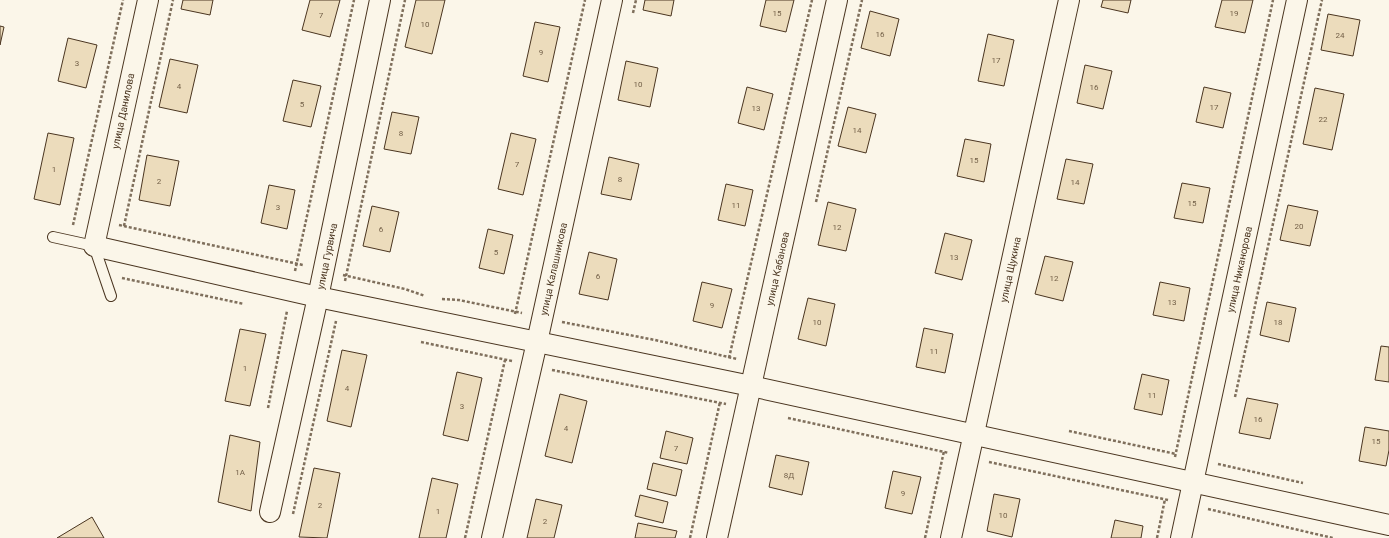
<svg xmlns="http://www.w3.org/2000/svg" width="1389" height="538" font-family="Roboto,sans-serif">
	<rect width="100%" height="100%" fill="#fbf6e9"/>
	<g fill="#ecdcbc" stroke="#4a3520">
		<polygon points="183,0 213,0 210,15 181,9"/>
		<polygon points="310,0 340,0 330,37 302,30"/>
		<polygon points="416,0 445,0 432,54 405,47"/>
		<polygon points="645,0 674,0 671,16 643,10"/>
		<polygon points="766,0 794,0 786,32 760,26"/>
		<polygon points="1103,0 1131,0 1128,13 1101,7"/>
		<polygon points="1222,0 1253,0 1245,33 1215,27"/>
		<polygon points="870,11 899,19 890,56 861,48"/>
		<polygon points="1328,14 1360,20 1353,56 1321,50"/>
		<polygon points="535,22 560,27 548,82 523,76"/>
		<polygon points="0,26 4,27 0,45"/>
		<polygon points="988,34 1014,40 1004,86 978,81"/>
		<polygon points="68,38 97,45 86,88 58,81"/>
		<polygon points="170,59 198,65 187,113 159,107"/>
		<polygon points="626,61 658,68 650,107 618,100"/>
		<polygon points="1085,65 1112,71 1103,109 1077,103"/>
		<polygon points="293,80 321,86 311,127 283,121"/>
		<polygon points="747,87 773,94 764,130 738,123"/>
		<polygon points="1204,87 1231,93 1223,128 1196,122"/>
		<polygon points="1315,88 1344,94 1332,150 1303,144"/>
		<polygon points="848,107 876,114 866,153 838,146"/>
		<polygon points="392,112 419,117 411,154 384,149"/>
		<polygon points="48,133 74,138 60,205 34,199"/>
		<polygon points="511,133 536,139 523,195 498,189"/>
		<polygon points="965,139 991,144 984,182 957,176"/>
		<polygon points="147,155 179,161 170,206 139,200"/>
		<polygon points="609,157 639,164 631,200 601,194"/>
		<polygon points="1066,159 1093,164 1084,204 1057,199"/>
		<polygon points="1182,183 1210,188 1203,223 1174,218"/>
		<polygon points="726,184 753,190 745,226 718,220"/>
		<polygon points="269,185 295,190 287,229 261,223"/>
		<polygon points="828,202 856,209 846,251 818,245"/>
		<polygon points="1288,205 1318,211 1310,246 1280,240"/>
		<polygon points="372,206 399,212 390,252 363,246"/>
		<polygon points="488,229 513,235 504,274 479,268"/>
		<polygon points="945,233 972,240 962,280 935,273"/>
		<polygon points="589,252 617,259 608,300 579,294"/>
		<polygon points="1045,256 1073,262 1063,301 1035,294"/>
		<polygon points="702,282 732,289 722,328 693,321"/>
		<polygon points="1160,282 1190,288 1184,321 1153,315"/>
		<polygon points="808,298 835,304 826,346 798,339"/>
		<polygon points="1267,302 1296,308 1289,342 1260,335"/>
		<polygon points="924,328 953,334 945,373 916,367"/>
		<polygon points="240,329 266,334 250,406 225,401"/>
		<polygon points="1381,346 1389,347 1389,382 1375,380"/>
		<polygon points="342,350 367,355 351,427 327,421"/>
		<polygon points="457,372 482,378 468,441 443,435"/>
		<polygon points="1142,374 1169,380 1162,415 1134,409"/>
		<polygon points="560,394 587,401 572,463 545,456"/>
		<polygon points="1247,398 1278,404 1270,439 1239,433"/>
		<polygon points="1365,427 1389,431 1389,450 1386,466 1359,461"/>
		<polygon points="666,431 693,438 687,464 660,458"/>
		<polygon points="230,435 260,442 251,511 218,502"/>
		<polygon points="776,455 809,462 802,495 769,487"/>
		<polygon points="653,463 682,470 676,496 647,489"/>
		<polygon points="314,468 340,473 327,538 299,537"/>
		<polygon points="893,471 921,477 912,514 885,508"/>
		<polygon points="432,478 458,484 446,538 419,538"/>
		<polygon points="994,494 1020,499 1012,537 987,531"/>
		<polygon points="640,495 668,502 663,523 635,516"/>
		<polygon points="536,499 562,505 554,538 527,538"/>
		<polygon points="92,517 104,538 57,538"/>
		<polygon points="1115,520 1143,526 1141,538 1111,538"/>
		<polygon points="638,523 677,531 675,538 635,538"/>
	</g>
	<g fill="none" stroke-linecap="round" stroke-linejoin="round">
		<defs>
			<polyline id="service" points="53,237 94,246 111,296"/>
			<g id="minor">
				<polyline points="148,0 94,246 318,297 751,386 1389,525"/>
				<path id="s1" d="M270,512l48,-215 62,-297"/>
				<path id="s2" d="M492,538l45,-196 75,-342"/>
				<path id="s3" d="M717,538l120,-538"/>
				<path id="s4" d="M951,538l118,-538"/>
				<path id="s5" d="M1181,538l116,-538"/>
			</g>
		</defs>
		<use href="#service" stroke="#4a3520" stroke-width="12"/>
		<use href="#minor" stroke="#4a3520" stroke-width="22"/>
		<g stroke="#7f6f5c" stroke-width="2.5" stroke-dasharray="3 2" stroke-linecap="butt">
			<polyline points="633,13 636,0"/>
			<polyline points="816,202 862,0"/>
			<polyline points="73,225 123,0"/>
			<polyline points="119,225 303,265"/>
			<polyline points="124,226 173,0"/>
			<polyline points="295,271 354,0"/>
			<polyline points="343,275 405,289 425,296"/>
			<polyline points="122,278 244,304"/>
			<polyline points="345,281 405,0"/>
			<polyline points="442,299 459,300 522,313"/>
			<polyline points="515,314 585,0"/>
			<polyline points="562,322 655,340 737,359"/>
			<polyline points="421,342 512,361"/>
			<polyline points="729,358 812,0"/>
			<polyline points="552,370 726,404"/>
			<polyline points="1235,397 1322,0"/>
			<polyline points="268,408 287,311"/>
			<polyline points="788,418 949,453"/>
			<polyline points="1069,431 1176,454"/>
			<polyline points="1175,457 1273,0"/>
			<polyline points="989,462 1168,500"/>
			<polyline points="1218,464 1303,483"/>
			<polyline points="1208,509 1333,538"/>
			<polyline points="293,514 336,321"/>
			<polyline points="465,538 505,360"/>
			<polyline points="690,538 720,402"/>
			<polyline points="925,538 944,451"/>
			<polyline points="1157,538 1165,499"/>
		</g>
		<use href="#service" stroke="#fbf6e9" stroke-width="10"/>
		<use href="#minor" stroke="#fbf6e9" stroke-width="20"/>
	</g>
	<g text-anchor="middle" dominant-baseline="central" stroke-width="3" stroke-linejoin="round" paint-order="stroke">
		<g font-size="8" fill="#725f47">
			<text x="777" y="13">15</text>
			<text x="1234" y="13">19</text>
			<text x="321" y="15">7</text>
			<text x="425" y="24">10</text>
			<text x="880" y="34">16</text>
			<text x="1340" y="35">24</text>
			<text x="541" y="52">9</text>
			<text x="996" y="60">17</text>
			<text x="77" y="63">3</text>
			<text x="638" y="84">10</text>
			<text x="179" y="86">4</text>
			<text x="1094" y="87">16</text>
			<text x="302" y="104">5</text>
			<text x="1214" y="107">17</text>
			<text x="756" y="108">13</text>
			<text x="1323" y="119">22</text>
			<text x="857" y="130">14</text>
			<text x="401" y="133">8</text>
			<text x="974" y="160">15</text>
			<text x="517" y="164">7</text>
			<text x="54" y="169">1</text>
			<text x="620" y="179">8</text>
			<text x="159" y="181">2</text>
			<text x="1075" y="182">14</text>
			<text x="1192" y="203">15</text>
			<text x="736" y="205">11</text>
			<text x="278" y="207">3</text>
			<text x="1299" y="226">20</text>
			<text x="837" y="227">12</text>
			<text x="381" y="229">6</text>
			<text x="496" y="252">5</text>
			<text x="954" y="257">13</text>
			<text x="598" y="276">6</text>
			<text x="1054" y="278">12</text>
			<text x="1172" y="302">13</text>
			<text x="712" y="305">9</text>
			<text x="817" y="322">10</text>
			<text x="1278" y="322">18</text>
			<text x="934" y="351">11</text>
			<text x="245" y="368">1</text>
			<text x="347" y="388">4</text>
			<text x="1152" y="395">11</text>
			<text x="462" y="406">3</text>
			<text x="1258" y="419">16</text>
			<text x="566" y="428">4</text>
			<text x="1376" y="441">15</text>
			<text x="676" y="448">7</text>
			<text x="240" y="472">1А</text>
			<text x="789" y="475">8Д</text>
			<text x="903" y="493">9</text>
			<text x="320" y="505">2</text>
			<text x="438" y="511">1</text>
			<text x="1003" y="515">10</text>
			<text x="545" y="521">2</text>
		</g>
		<g font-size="10" fill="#4a3520" stroke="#fbf6e9">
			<text transform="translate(123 111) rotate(-78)">улица Данилова</text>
			<text stroke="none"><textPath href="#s1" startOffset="262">улица Гурвича</textPath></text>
			<text stroke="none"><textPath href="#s2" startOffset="276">улица Калашникова</textPath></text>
			<text stroke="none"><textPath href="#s3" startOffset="276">улица Кабанова</textPath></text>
			<text stroke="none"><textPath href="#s4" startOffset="275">улица Щукина</textPath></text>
			<text stroke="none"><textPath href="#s5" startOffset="275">улица Никанорова</textPath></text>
		</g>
	</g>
</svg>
